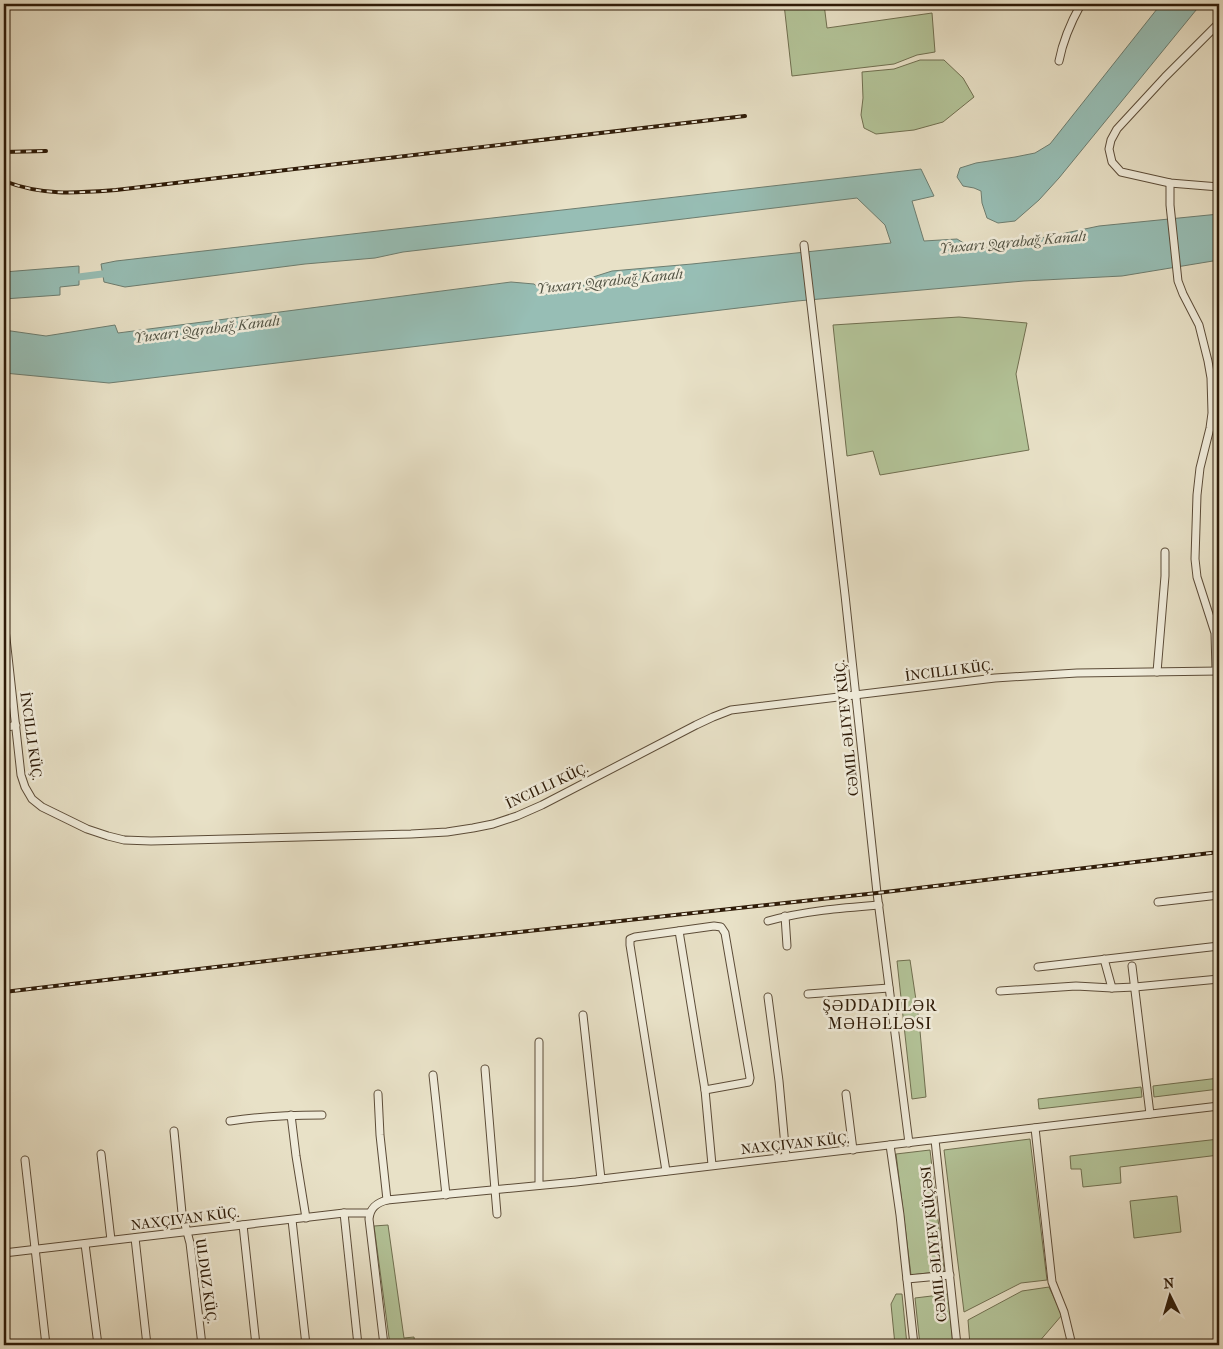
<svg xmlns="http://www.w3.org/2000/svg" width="1223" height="1349" font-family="'IM FELL French Canon',serif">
	<rect width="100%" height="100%" fill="#e8e1c7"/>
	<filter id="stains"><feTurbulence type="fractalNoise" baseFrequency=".004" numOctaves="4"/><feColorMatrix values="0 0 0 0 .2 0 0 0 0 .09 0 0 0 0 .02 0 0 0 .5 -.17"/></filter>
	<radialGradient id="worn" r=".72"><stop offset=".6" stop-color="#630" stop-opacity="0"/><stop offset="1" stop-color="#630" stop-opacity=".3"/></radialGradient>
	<g fill="#b3c398" stroke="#706f50">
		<polygon points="784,4 824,4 827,28 932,13 935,52 917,55 894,64 792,76"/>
		<polygon points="920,60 944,60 963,78 974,97 943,122 914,130 876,134 864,128 861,115 863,98 862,72 894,69"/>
		<polygon points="959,317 1027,323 1016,374 1029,450 880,475 873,451 847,456 833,325"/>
		<polygon points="910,960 919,1020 926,1097 912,1099 897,961"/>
		<polygon points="1219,1078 1219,1089 1154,1097 1153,1086"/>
		<polygon points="1141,1087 1142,1097 1039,1109 1038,1099"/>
		<polygon points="1030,1139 1047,1280 1021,1283 964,1312 944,1150"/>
		<polygon points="1219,1139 1219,1155 1120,1167 1121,1183 1083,1187 1081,1169 1071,1169 1070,1156"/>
		<polygon points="930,1150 944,1271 911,1275 896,1154"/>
		<polygon points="1177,1196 1181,1232 1134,1238 1130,1201"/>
		<polygon points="388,1225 404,1338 414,1337 415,1345 390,1345 374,1226"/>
		<polygon points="1049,1287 1062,1315 1038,1343 1018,1345 970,1345 968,1320 1022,1291"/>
		<polygon points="896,1294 902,1294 907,1345 895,1345 891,1304"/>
		<polygon points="948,1294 953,1345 920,1345 915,1298"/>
	</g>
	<g fill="#97beb5" stroke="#6d7d70">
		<polygon points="1161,4 1201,4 1059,178 1039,200 1015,221 998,223 987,218 982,203 981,191 974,188 963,186 957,177 960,168 976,163 1015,157 1035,153 1050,144"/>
		<polygon points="921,169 934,196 912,201 924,241 957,239 972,248 991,248 1008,243 1037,239 1099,226 1219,214 1219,260 1122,276 1024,281 797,301 109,383 4,373 4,330 46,336 115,325 118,333 511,282 534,284 546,294 579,290 590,278 612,271 692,264 891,243 885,225 857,198 642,224 403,252 375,258 305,264 125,287 104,282 101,264 116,261"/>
		<polygon points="79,266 79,285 60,287 60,295 4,299 4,272"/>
	</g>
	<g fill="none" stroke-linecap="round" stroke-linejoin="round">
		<polyline stroke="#97beb5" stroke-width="7" points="71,278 110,273"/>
		<defs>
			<g id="minor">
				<polyline points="1219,23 1165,77 1117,129 1111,140 1109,149 1112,162 1121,172 1170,183 1219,187"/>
				<path d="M1059,61c4,-21 12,-39 22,-57"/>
				<polyline points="1170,183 1170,205 1178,281 1183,294 1199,325 1208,361 1211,378 1212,413 1210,428 1200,468 1197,495 1195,559 1197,577 1215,633 1216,671"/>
				<polyline points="804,245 845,595 877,893 909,1143"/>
				<polyline points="4,620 21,775 25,787 32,799 42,807 87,829 108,836 124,840 151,841 411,834 447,832 473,828 493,824 517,816 542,805 696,725 713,717 731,710 995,678 1077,673 1219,671"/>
				<polyline points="1157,672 1165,576 1165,552"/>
				<polyline points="4,728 16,725"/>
				<polyline points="1158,902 1219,895"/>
				<polyline points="785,916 787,946"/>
				<path d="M768,921c36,-10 73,-13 111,-16"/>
				<polyline points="679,931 705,1090 712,1165"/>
				<polyline points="1104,959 1112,988"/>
				<polyline points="1132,966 1150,1114"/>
				<polyline points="1038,967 1219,946"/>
				<polyline points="1000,991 1076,986 1112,988 1135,987 1219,979"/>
				<polyline points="808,994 889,988"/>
				<polyline points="768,997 779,1081 786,1157"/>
				<polyline points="583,1015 601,1179"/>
				<polyline points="485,1069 497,1214"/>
				<polyline points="433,1075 446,1195"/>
				<polyline points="378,1094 380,1135 387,1200"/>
				<polyline points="846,1094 853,1150"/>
				<polyline points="291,1115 296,1156 306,1218"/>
				<path d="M230,1121c31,-5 60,-6 92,-6"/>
				<polyline points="1035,1128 1052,1282 1064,1312 1072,1345"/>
				<polyline points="174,1131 182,1213 190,1243 202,1345"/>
				<polyline points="935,1140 957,1345"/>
				<polyline points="890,1145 900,1215 914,1345"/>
				<polyline points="101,1154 111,1240"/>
				<polyline points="25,1160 46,1345"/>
				<polyline points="666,1171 630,945 630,939 635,937 714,926 721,927 725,933 750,1078 749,1082 705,1090"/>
				<polyline points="539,1185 539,1042"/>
				<polyline points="344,1213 358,1345"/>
				<polyline points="292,1220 306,1345"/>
				<polyline points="243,1225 256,1345"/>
				<polyline points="135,1238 147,1345"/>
				<polyline points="85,1244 98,1345"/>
				<polyline points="4,1253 344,1213 369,1213"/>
				<polyline points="907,1279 950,1275"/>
				<path d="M384,1345l-15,-126c1,-11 7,-16 18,-19l189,-18 643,-76"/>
			</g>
		</defs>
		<use href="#minor" stroke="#5c4c38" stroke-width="9"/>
		<use href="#minor" stroke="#f0ecdb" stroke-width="7"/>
		<defs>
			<g id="rail">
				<polyline points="4,152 46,151"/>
				<path d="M4,181c39,15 72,12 112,9l629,-74"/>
				<polyline points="4,992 445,940 877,893 1219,852"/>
			</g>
		</defs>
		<use href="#rail" stroke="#2e1b08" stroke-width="4"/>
		<use href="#rail" stroke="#f0ecdb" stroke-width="2" stroke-dasharray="5.5" stroke-linecap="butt"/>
	</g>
	<g text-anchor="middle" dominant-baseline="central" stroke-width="5" stroke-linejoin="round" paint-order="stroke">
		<g font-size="14" fill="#2e1b08" stroke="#f0ecdb">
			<text transform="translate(949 671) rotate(-7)">İNCILLI KÜÇ.</text>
			<text transform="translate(847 728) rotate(-96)">CƏMIL ƏLIYEV KÜÇ.</text>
			<text transform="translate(31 736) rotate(82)">İNCILLI KÜÇ.</text>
			<text transform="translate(547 786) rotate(-25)">İNCILLI KÜÇ.</text>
			<text transform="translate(795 1144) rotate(-6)">NAXÇIVAN KÜÇ.</text>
			<text transform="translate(185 1219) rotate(-7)">NAXÇIVAN KÜÇ.</text>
			<text transform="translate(934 1244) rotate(-96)">CƏMIL ƏLIYEV KÜÇƏSI</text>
			<text transform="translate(206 1281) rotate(82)">ULDUZ KÜÇ.</text>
		</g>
		<g font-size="15" font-style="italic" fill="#535445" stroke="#f0ecdb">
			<text transform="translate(1013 242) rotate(-5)">Yuxarı Qarabağ Kanalı</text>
			<text transform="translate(610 281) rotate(-6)">Yuxarı Qarabağ Kanalı</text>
			<text transform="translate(207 329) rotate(-7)">Yuxarı Qarabağ Kanalı</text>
		</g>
		<g font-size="16" letter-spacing="1" fill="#2e1b08" stroke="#f0ecdb">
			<text x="880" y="1005">ŞƏDDADILƏR<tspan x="880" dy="18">MƏHƏLLƏSI</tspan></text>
		</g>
	</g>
	<rect width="1223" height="1349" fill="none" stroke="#e8e1c7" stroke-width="20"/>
	<rect x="5" y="5" width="1213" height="1339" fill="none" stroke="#2e1b08" stroke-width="2.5"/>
	<rect x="10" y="10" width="1203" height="1329" fill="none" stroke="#2e1b08"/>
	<g transform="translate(1170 1296) rotate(355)" stroke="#f0ecdb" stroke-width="4" paint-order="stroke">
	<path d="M0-4L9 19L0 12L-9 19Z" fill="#2e1b08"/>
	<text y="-8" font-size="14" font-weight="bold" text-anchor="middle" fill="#2e1b08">N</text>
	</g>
	<rect width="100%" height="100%" filter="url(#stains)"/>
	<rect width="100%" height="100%" fill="url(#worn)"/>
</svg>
